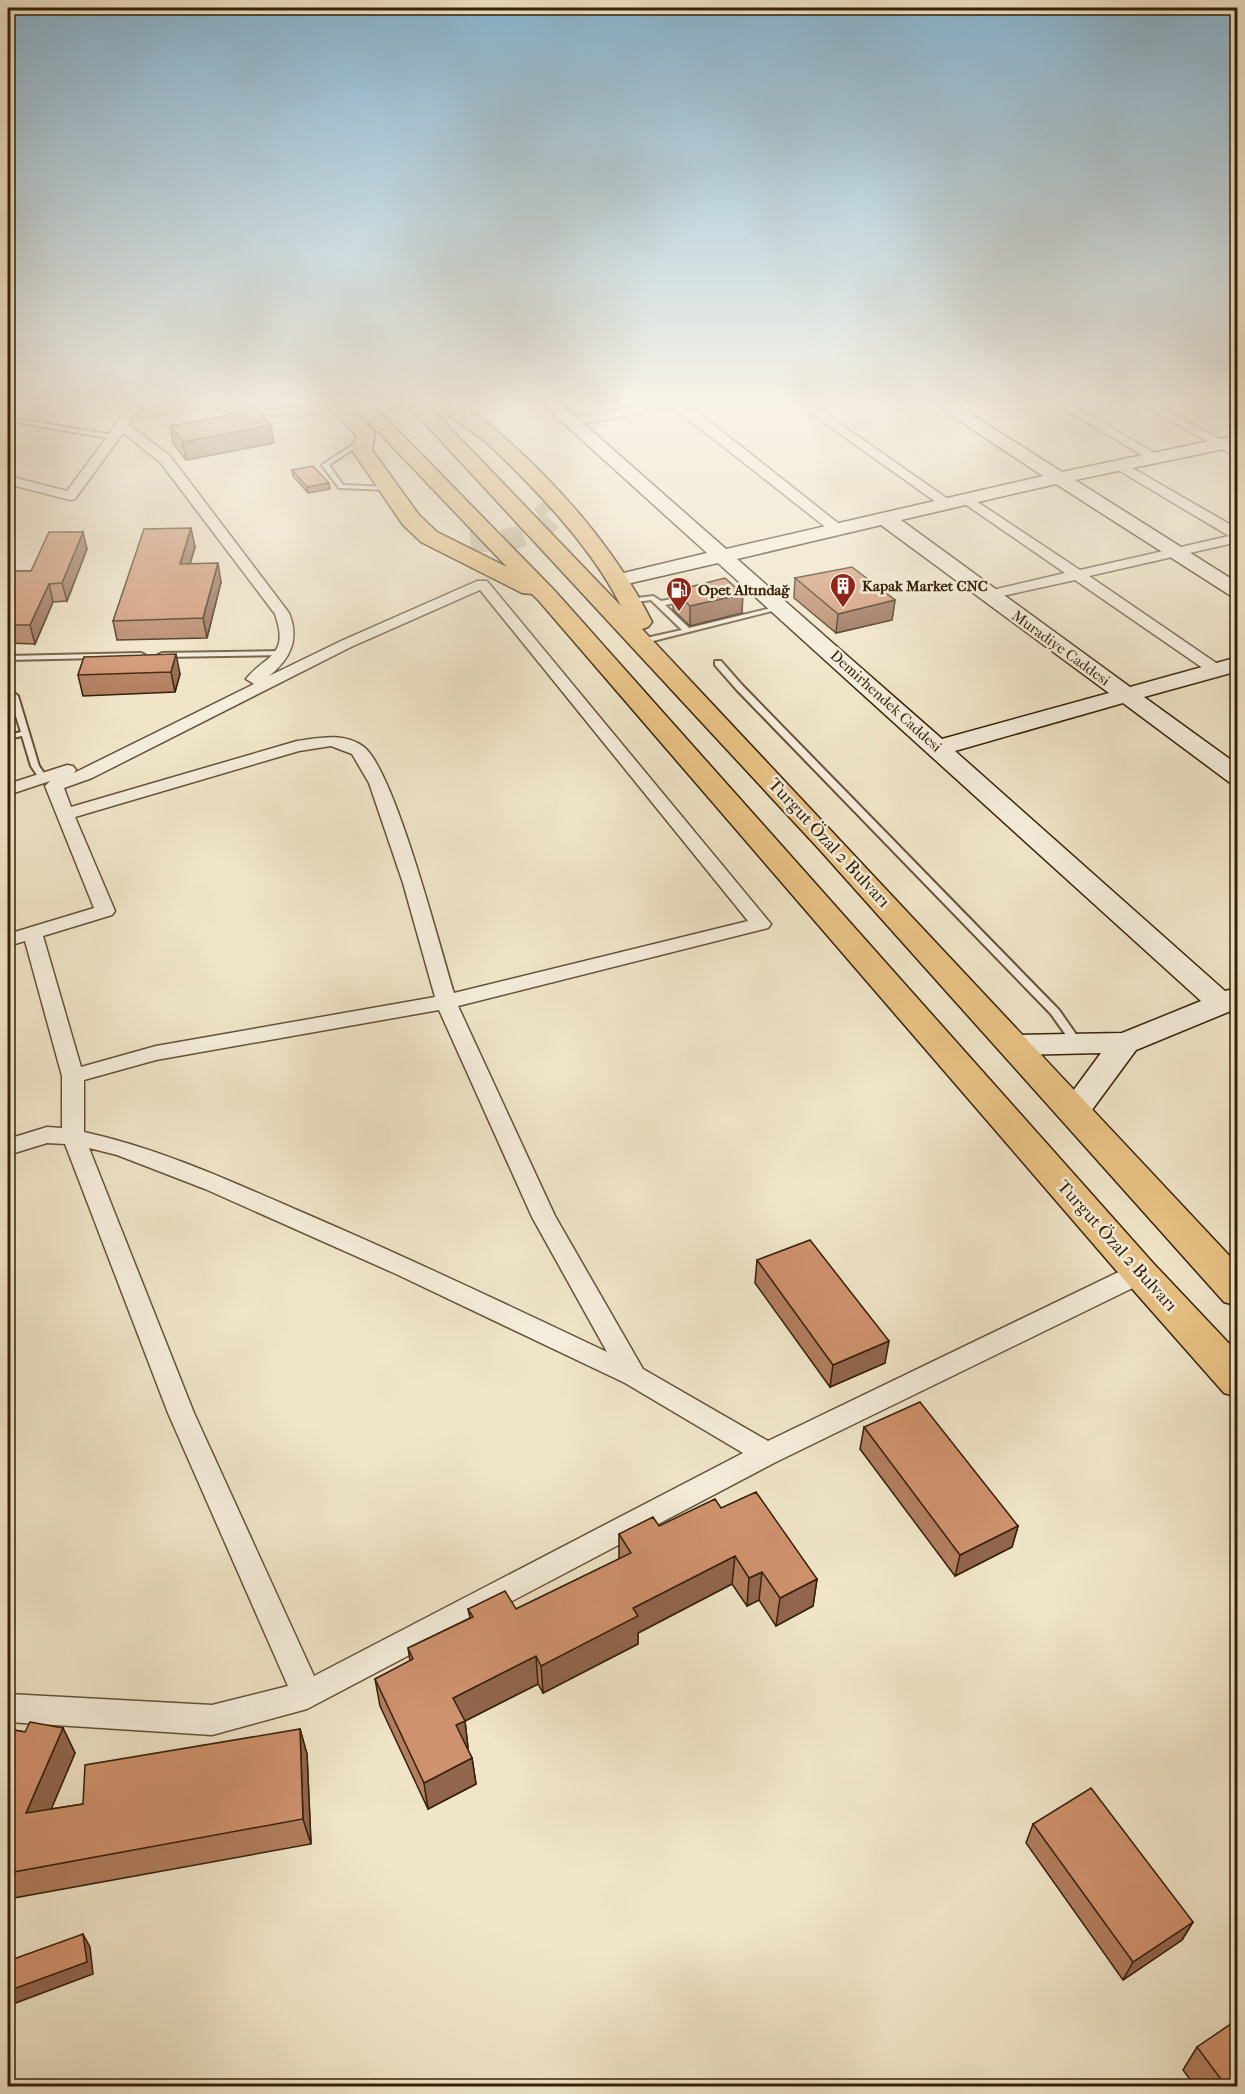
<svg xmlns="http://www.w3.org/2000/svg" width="1245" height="2094" font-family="'IM FELL French Canon',serif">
	<rect width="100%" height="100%" fill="#f0e5c9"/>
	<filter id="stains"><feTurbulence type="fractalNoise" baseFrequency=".00333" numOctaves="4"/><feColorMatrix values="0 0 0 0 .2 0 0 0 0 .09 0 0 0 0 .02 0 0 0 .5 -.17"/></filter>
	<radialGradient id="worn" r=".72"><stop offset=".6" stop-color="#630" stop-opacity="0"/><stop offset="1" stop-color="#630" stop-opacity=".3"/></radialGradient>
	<polygon fill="#c1c291" stroke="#7c714c" stroke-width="1.5" points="145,402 323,402 330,412 295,418 211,410 135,418"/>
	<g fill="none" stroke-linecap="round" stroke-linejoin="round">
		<path stroke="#cbbea2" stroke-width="22" stroke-dasharray="22 10" stroke-linecap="butt" d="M470,541c27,0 66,0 83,-25l-10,-14"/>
		<defs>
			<g id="lane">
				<polygon points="13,418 113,435 116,437 113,439 11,421 11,419"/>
				<polygon points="360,440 365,441 329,465 343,485 389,487 392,489 391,490 339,488 322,465"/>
				<polygon points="653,596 661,601 689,596 689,600 665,605 689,628 780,606 784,608 649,642 645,640 646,638 682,630 651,600 629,603 625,601 629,599"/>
				<polygon points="282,651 285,651 285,655 162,657 158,655 162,653"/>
				<polygon points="141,653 145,655 144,657 8,660 8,656"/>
				<polygon points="715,661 721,661 742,685 1059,1010 1082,1043 1081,1045 1073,1045 1051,1014 736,689 715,665"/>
				<polygon points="8,688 18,696 39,766 48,779 47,781 41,781 31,766 22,736 8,739 8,735 21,732 10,697 8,694"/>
			</g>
			<g id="street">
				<path d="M129,402h12l-12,23 41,31 119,157c11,27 1,46 -20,63l72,-35 136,-60h10l284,343 -3,4 -310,78 97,210 88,153 125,72 363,-175 9,-2 9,2 3,7 -3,7 -373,182 -469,247 -95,26 -204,-13v-28l204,11 76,-19 -120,-273 -103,-269 -18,-1 -39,12v-16l39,-12 15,1v-52l-37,-135 -17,5v-12l86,-26 -49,-122 5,-5 -42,14v-11l59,-19 6,1 3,4 -2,3 6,-3 174,-86 -8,-5c20,-25 44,-22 29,-65l-115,-152 -37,-29 -48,66 -5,1 -62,-16v-8l59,15 49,-66zM480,590l268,331 -294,72c-14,-45 -59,-221 -90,-246 -20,-15 -45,-9 -67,-6l-226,66 -7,-19 28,-10 259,-131zM331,746l21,8 17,29 34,100 32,114 -279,49 -75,21 -38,-131 69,-21 3,-4 -40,-94 224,-66zM439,1010l93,207 75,135c-103,-49 -205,-97 -310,-142 -69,-30 -139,-62 -213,-78v-52l72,-20zM89,1148l28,7 88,34 191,85 229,109 118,70 -429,223 -120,-263z"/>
				<polygon points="659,402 685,402 843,527 843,533 833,533 673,407 572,426 566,422 572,418"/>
				<polygon points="795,402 809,402 955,504 948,508 943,507"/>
				<polygon points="1053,402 1068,402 1161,457 1160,460 1150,460"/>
				<polygon points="1137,402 1152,402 1238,449 1238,458"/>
				<polygon points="1120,461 1238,529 1238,542 1089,576 1222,667 1224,670 1222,673 1210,673 1075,580 989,599 982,595 984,592 1065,573 962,502 960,499 967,495 1080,570 1229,536 1115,468 1114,465"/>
			</g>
			<path id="secondary" d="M540,402h19l167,147 317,-73 -112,-74h21l110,70 176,-37v11l-163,34 163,103v15l-7,-2 -175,-112 -155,36 229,167 108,-30v14l-94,26 94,68v19l-9,-2 -106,-79 -168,48 270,240 13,-3v20l-102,42 -50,68 -11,3 -11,-3 -5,-8 42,-57 -85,2 -11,-3 -4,-7 4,-7 11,-3 106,-2 79,-32 -483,-438 -100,23 -7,-2 -3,-4 3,-4 96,-23zM881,525l228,168 -167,46 -205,-180z"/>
			<polygon id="primary" points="324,402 344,402 375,433 372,437 358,437"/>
			<g id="highway">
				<polygon points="350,402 370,402 555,591 1153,1263 1238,1353 1238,1397 1224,1393 1127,1283 539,601 532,594 522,593 421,542 403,525 352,450 358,429 372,429 375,433 372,450 419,515 437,532 507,567"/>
				<path d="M405,402h20l196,204c-29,-59 -87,-119 -135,-164 -14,-12 -41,-26 -50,-40 6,0 16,-2 23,0 10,4 21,15 29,22 63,51 128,125 164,198l-4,5 -6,2 596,636v41l-14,-4 -405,-453z"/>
			</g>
		</defs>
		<use href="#lane" stroke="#645138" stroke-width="4"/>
		<use href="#street" stroke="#645138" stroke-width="3"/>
		<use href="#secondary" stroke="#362007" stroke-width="3"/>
		<use href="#primary" stroke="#362007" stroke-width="3"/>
		<use href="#highway" stroke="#362007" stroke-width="3"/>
		<g stroke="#362007" stroke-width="2" stroke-dasharray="1 2" stroke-linecap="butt">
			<polyline points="224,402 318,409"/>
			<polyline points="284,407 294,402"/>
			<polyline points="148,411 216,402"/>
		</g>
		<use href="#lane" fill="#f5eedc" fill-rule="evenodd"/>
		<use href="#street" fill="#f5eedc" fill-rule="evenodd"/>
		<use href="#secondary" fill="#f5eedc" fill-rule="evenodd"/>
		<use href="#primary" fill="#e8c284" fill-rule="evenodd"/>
		<use href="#highway" fill="#e8c284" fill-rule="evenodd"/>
	</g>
	<g fill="#b27e5f" stroke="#362007" stroke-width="1.5">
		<polygon points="271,425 274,443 186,460 173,443 170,426"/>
		<polygon points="292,470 329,483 330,489 308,493 293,476"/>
		<polygon points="195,547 190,564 221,582 207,638 117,640 113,621"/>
		<polygon points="87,549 67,601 53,602 35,644 8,643 8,571 31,571"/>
		<polygon points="795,578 895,600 892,620 836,633 794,598"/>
		<polygon points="674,591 742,613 690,626 673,610"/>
		<polygon points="84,657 180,674 175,692 83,696 78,675"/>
		<polygon points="757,1260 885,1363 830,1387 755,1283"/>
		<polygon points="864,1427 1018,1526 1012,1547 955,1576 860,1449"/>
		<polygon points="721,1508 817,1579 813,1606 776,1626 759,1600 747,1606 732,1584 638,1633 638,1644 543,1693 538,1684 465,1721 468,1748 467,1748 472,1758 476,1784 428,1809 380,1706 375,1679 410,1661 408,1648 470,1618 468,1609 516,1609 619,1559 619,1534 659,1526"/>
		<polygon points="63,1728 75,1753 51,1809 83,1804 300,1729 307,1754 311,1844 8,1899 8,1729 25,1732"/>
		<polygon points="1033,1824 1193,1922 1182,1940 1123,1980 1026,1843"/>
		<polygon points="1197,2047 1238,2086 1195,2086 1183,2070"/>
	</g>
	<g fill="#91664d" stroke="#362007" stroke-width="1.5">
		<polygon points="271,425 274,443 186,460 183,442"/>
		<polygon points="329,483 330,489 308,493 307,487"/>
		<polygon points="191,528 195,547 184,583 180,564"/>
		<polygon points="83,532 87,549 67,601 62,583"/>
		<polygon points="218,563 221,582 207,638 203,618"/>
		<polygon points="49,584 53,602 35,644 30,625"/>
		<polygon points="743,594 742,613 690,626 690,606"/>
		<polygon points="895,600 892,620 836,633 838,614"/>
		<polygon points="176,654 180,674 175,692 171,672"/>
		<polygon points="889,1341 885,1363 830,1387 833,1365"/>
		<polygon points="1018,1526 1012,1547 955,1576 960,1555"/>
		<polygon points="735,1556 732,1584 638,1633 638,1644 543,1693 541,1666 633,1608"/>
		<polygon points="762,1572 759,1600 747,1606 749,1578"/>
		<polygon points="817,1579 813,1606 776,1626 780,1598"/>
		<polygon points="536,1656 538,1684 457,1725 453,1698"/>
		<polygon points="465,1721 468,1748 460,1752 456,1725"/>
		<polygon points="63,1728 75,1753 39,1838 26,1813"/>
		<polygon points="300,1729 307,1754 311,1844 303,1819"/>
		<polygon points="472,1758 476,1784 428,1809 424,1783"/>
		<polygon points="1193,1922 1182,1940 1123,1980 1133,1962"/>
		<polygon points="83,1934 90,1947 93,1974 13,2004 8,1996 8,1991"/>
	</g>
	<g fill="#cf926e" stroke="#362007" stroke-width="1.5">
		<polygon points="257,410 271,425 183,442 170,426"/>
		<polygon points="313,466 329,483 307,487 292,470"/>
		<polygon points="191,528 180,564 218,563 203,618 113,621 144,529"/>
		<polygon points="49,532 83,532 62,583 49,584 30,625 8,625 8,571 31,571"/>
		<polygon points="852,567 895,600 838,614 795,578"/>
		<polygon points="725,578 743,594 690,606 674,591"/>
		<polygon points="176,654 171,672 78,675 84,657"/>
		<polygon points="810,1240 889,1341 833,1365 757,1260"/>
		<polygon points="920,1402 1018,1526 960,1555 864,1427"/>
		<polygon points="756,1492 817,1579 780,1598 762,1572 749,1578 735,1556 633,1608 638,1616 541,1666 536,1656 453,1698 465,1721 456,1725 472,1758 424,1783 375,1679 413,1659 408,1648 473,1617 468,1609 505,1591 516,1609 631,1553 619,1534 653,1517 659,1526 715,1499 721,1508"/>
		<polygon points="30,1722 63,1728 26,1813 83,1804 85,1765 300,1729 303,1819 8,1873 8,1729 25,1732"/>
		<polygon points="1091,1788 1193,1922 1133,1962 1033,1824"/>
		<polygon points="83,1934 87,1962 8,1991 8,1961"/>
		<polygon points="1238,2019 1238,2086 1226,2086 1197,2047"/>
	</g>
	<linearGradient id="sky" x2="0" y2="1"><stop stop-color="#89b8d6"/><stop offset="0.58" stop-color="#f8f3e7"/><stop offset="1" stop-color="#f8f3e7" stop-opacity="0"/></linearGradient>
	<rect width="1245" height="695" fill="url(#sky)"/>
	<defs>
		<symbol id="building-pin" viewBox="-11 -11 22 30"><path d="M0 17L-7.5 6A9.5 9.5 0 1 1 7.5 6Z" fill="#8f2418" stroke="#f5eedc"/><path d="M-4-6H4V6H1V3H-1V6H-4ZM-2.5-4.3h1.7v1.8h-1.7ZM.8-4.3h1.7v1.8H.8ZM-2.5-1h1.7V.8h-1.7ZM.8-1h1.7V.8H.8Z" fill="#fff"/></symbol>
		<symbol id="fuel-pin" viewBox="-11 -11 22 30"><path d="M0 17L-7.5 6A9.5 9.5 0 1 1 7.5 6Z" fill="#8f2418" stroke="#f5eedc"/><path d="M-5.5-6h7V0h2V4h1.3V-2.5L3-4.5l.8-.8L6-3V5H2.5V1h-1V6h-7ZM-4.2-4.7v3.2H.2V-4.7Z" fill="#fff"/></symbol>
	</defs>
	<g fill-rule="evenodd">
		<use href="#building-pin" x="828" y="571" width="30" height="40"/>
		<use href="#fuel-pin" x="664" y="575" width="30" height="40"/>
	</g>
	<g text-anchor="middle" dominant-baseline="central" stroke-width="5" stroke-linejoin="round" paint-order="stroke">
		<g font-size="15" font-weight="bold" fill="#362007" stroke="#f5eedc" text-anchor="start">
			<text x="862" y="586">Kapak Market CNC</text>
			<text x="698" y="590">Opet Altındağ</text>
		</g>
		<g font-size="15" fill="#362007" stroke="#f5eedc">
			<text transform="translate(1061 648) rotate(36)">Muradiye Caddesi</text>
			<text transform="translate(886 701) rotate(42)">Demirhendek Caddesi</text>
		</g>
		<g font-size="18" fill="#362007" stroke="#f5eedc">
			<text transform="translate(829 843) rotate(47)">Turgut Özal 2 Bulvarı</text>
			<text transform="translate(1117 1246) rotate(48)">Turgut Özal 2 Bulvarı</text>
		</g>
	</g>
	<rect width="1245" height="2094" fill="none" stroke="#f0e5c9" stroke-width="30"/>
	<rect x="9" y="9" width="1227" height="2076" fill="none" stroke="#362007" stroke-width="3"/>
	<rect x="15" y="15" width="1215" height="2064" fill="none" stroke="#362007" stroke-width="1.5"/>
	<rect width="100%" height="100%" filter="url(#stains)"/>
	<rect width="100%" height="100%" fill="url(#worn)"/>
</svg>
